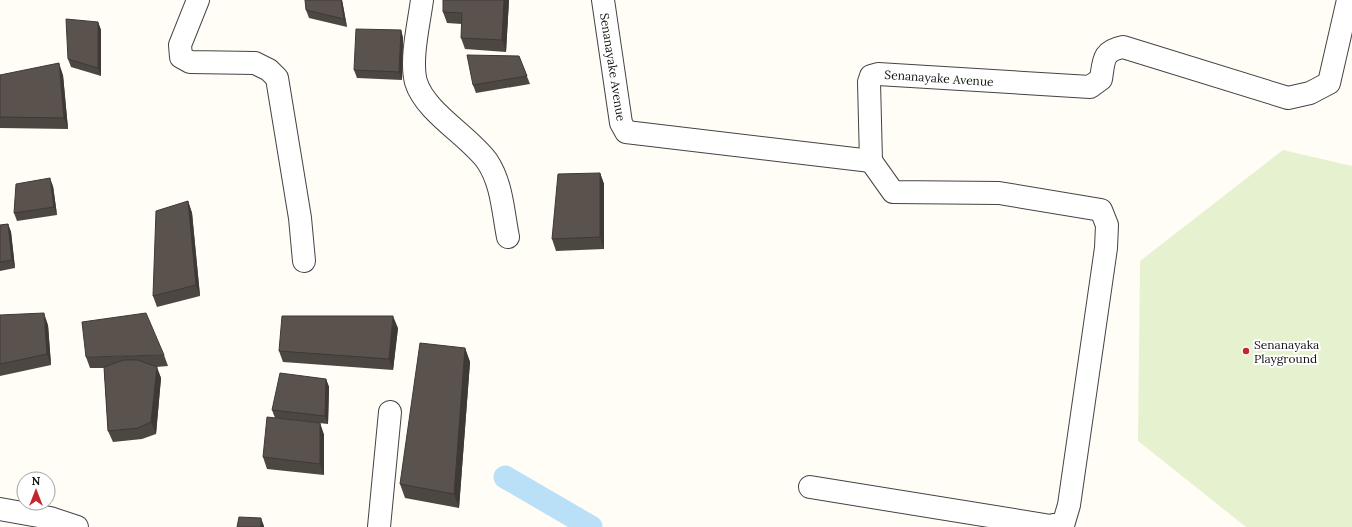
<svg xmlns="http://www.w3.org/2000/svg" width="1352" height="527" font-family="Lora,serif">
	<rect width="100%" height="100%" fill="#fffdf5"/>
	<polygon fill="#e6f2cf" points="1283,150 1352,166 1352,527 1246,527 1138,441 1140,261"/>
	<g fill="none" stroke-linecap="round" stroke-linejoin="round">
		<polyline stroke="#b9e0f7" stroke-width="23" points="505,477 591,527"/>
		<defs>
			<g id="minor">
				<polyline points="198,0 180,45 181,57 190,62 255,63 269,70 277,78 300,218 304,261"/>
				<path d="M422,0c-3,23 -12,60 -6,82 9,30 53,54 71,79 15,22 16,51 21,76"/>
				<path d="M603,0l18,123 5,9 245,29 -2,-79 2,-6 7,-2 212,13 11,-8c3,-18 1,-28 22,-32l165,51 22,-5 19,-10 19,-83"/>
				<polyline points="810,487 1051,526 1064,522 1069,505 1106,248 1107,225 1101,210 999,193 893,192 871,161"/>
				<polyline points="0,509 50,518 77,527"/>
				<polyline points="379,527 390,412"/>
			</g>
		</defs>
		<use href="#minor" stroke="#444" stroke-width="24"/>
		<use href="#minor" stroke="#fff" stroke-width="22"/>
	</g>
	<g fill="#4d4742">
		<polygon points="342,0 347,27 309,18 306,10"/>
		<polygon points="509,0 506,52 465,49 461,38 462,24 447,23 443,12"/>
		<polygon points="98,22 101,30 101,76 71,67 68,59"/>
		<polygon points="401,30 403,38 402,80 357,78 354,70"/>
		<polygon points="519,56 530,84 476,93 473,85"/>
		<polygon points="0,75 63,75 68,129 0,128"/>
		<polygon points="600,173 604,184 604,249 556,251 552,239"/>
		<polygon points="53,186 57,215 17,221 14,213"/>
		<polygon points="188,201 192,213 200,296 157,307 153,296"/>
		<polygon points="8,224 11,232 15,268 0,271 0,225"/>
		<polygon points="0,315 48,325 51,365 0,376"/>
		<polygon points="398,328 393,370 283,362 279,351"/>
		<polygon points="465,348 470,362 459,508 405,498 400,484"/>
		<polygon points="164,355 168,366 156,367 161,378 156,434 142,439 113,442 108,431 104,368 90,368 86,357"/>
		<polygon points="326,379 329,387 328,424 275,418 272,410"/>
		<polygon points="320,423 324,435 324,475 267,469 263,457"/>
	</g>
	<g fill="#3f3936">
		<polygon points="341,0 342,0 347,27 344,19"/>
		<polygon points="504,0 509,0 506,52 502,40"/>
		<polygon points="98,22 101,30 101,76 98,68"/>
		<polygon points="401,30 403,38 402,80 399,72"/>
		<polygon points="59,63 63,75 68,129 64,118"/>
		<polygon points="600,173 604,184 604,249 600,237"/>
		<polygon points="50,178 53,186 57,215 54,207"/>
		<polygon points="188,201 192,213 200,296 196,285"/>
		<polygon points="8,224 11,232 15,268 12,260"/>
		<polygon points="44,313 48,325 51,365 47,354"/>
		<polygon points="393,316 398,328 393,370 389,359"/>
		<polygon points="465,348 470,362 459,508 454,494"/>
		<polygon points="157,367 161,378 156,434 151,422"/>
		<polygon points="326,379 329,387 328,424 325,416"/>
		<polygon points="320,423 324,435 324,475 320,464"/>
		<polygon points="261,518 264,526 264,527 261,527"/>
	</g>
	<g fill="#5a524d" stroke="#3f3936">
		<polygon points="305,0 341,0 344,19 306,10"/>
		<polygon points="443,0 504,0 502,40 461,38 462,13 443,12"/>
		<polygon points="66,19 98,22 98,68 68,59"/>
		<polygon points="356,29 401,30 399,72 354,70"/>
		<polygon points="467,55 519,56 527,76 473,85"/>
		<polygon points="59,63 64,118 0,117 0,75"/>
		<polygon points="600,173 600,237 552,239 558,174"/>
		<polygon points="50,178 54,207 14,213 16,184"/>
		<polygon points="188,201 196,285 153,296 156,211"/>
		<polygon points="8,224 12,260 0,262 0,225"/>
		<polygon points="44,313 47,354 0,364 0,315"/>
		<polygon points="146,313 164,355 86,357 82,322"/>
		<polygon points="282,316 393,316 389,359 279,351"/>
		<polygon points="420,343 465,348 454,494 400,484"/>
		<polygon points="124,360 138,360 157,367 151,422 138,428 108,431 104,367"/>
		<polygon points="280,373 326,379 325,416 272,410"/>
		<polygon points="267,417 320,423 320,464 263,457"/>
		<polygon points="239,517 261,518 261,527 237,527"/>
	</g>
	<circle fill="#c4262e" stroke="#fff" stroke-width="1.5" cx="1246" cy="351" r="4"/>
	<g text-anchor="middle" dominant-baseline="central" stroke-width="4" stroke-linejoin="round" paint-order="stroke">
		<g font-size="12" fill="#111" stroke="#fff">
			<text transform="translate(613 67) rotate(81)">Senanayake Avenue</text>
			<text transform="translate(939 78) rotate(4)">Senanayake Avenue</text>
		</g>
		<g font-size="12" fill="#111" stroke="#fff" text-anchor="start">
			<text x="1254" y="344">Senanayaka<tspan x="1254" dy="14">Playground</tspan></text>
		</g>
	</g>
	<g transform="translate(36 491)"><circle r="19" fill="#ffffff" stroke="#a0a0a0"/>
	<path d="M0-3L7 15L0 10L-7 15Z" fill="#c4262e"/>
	<text y="-6" font-size="11" font-weight="bold" text-anchor="middle" fill="#111111">N</text>
	</g>
</svg>
